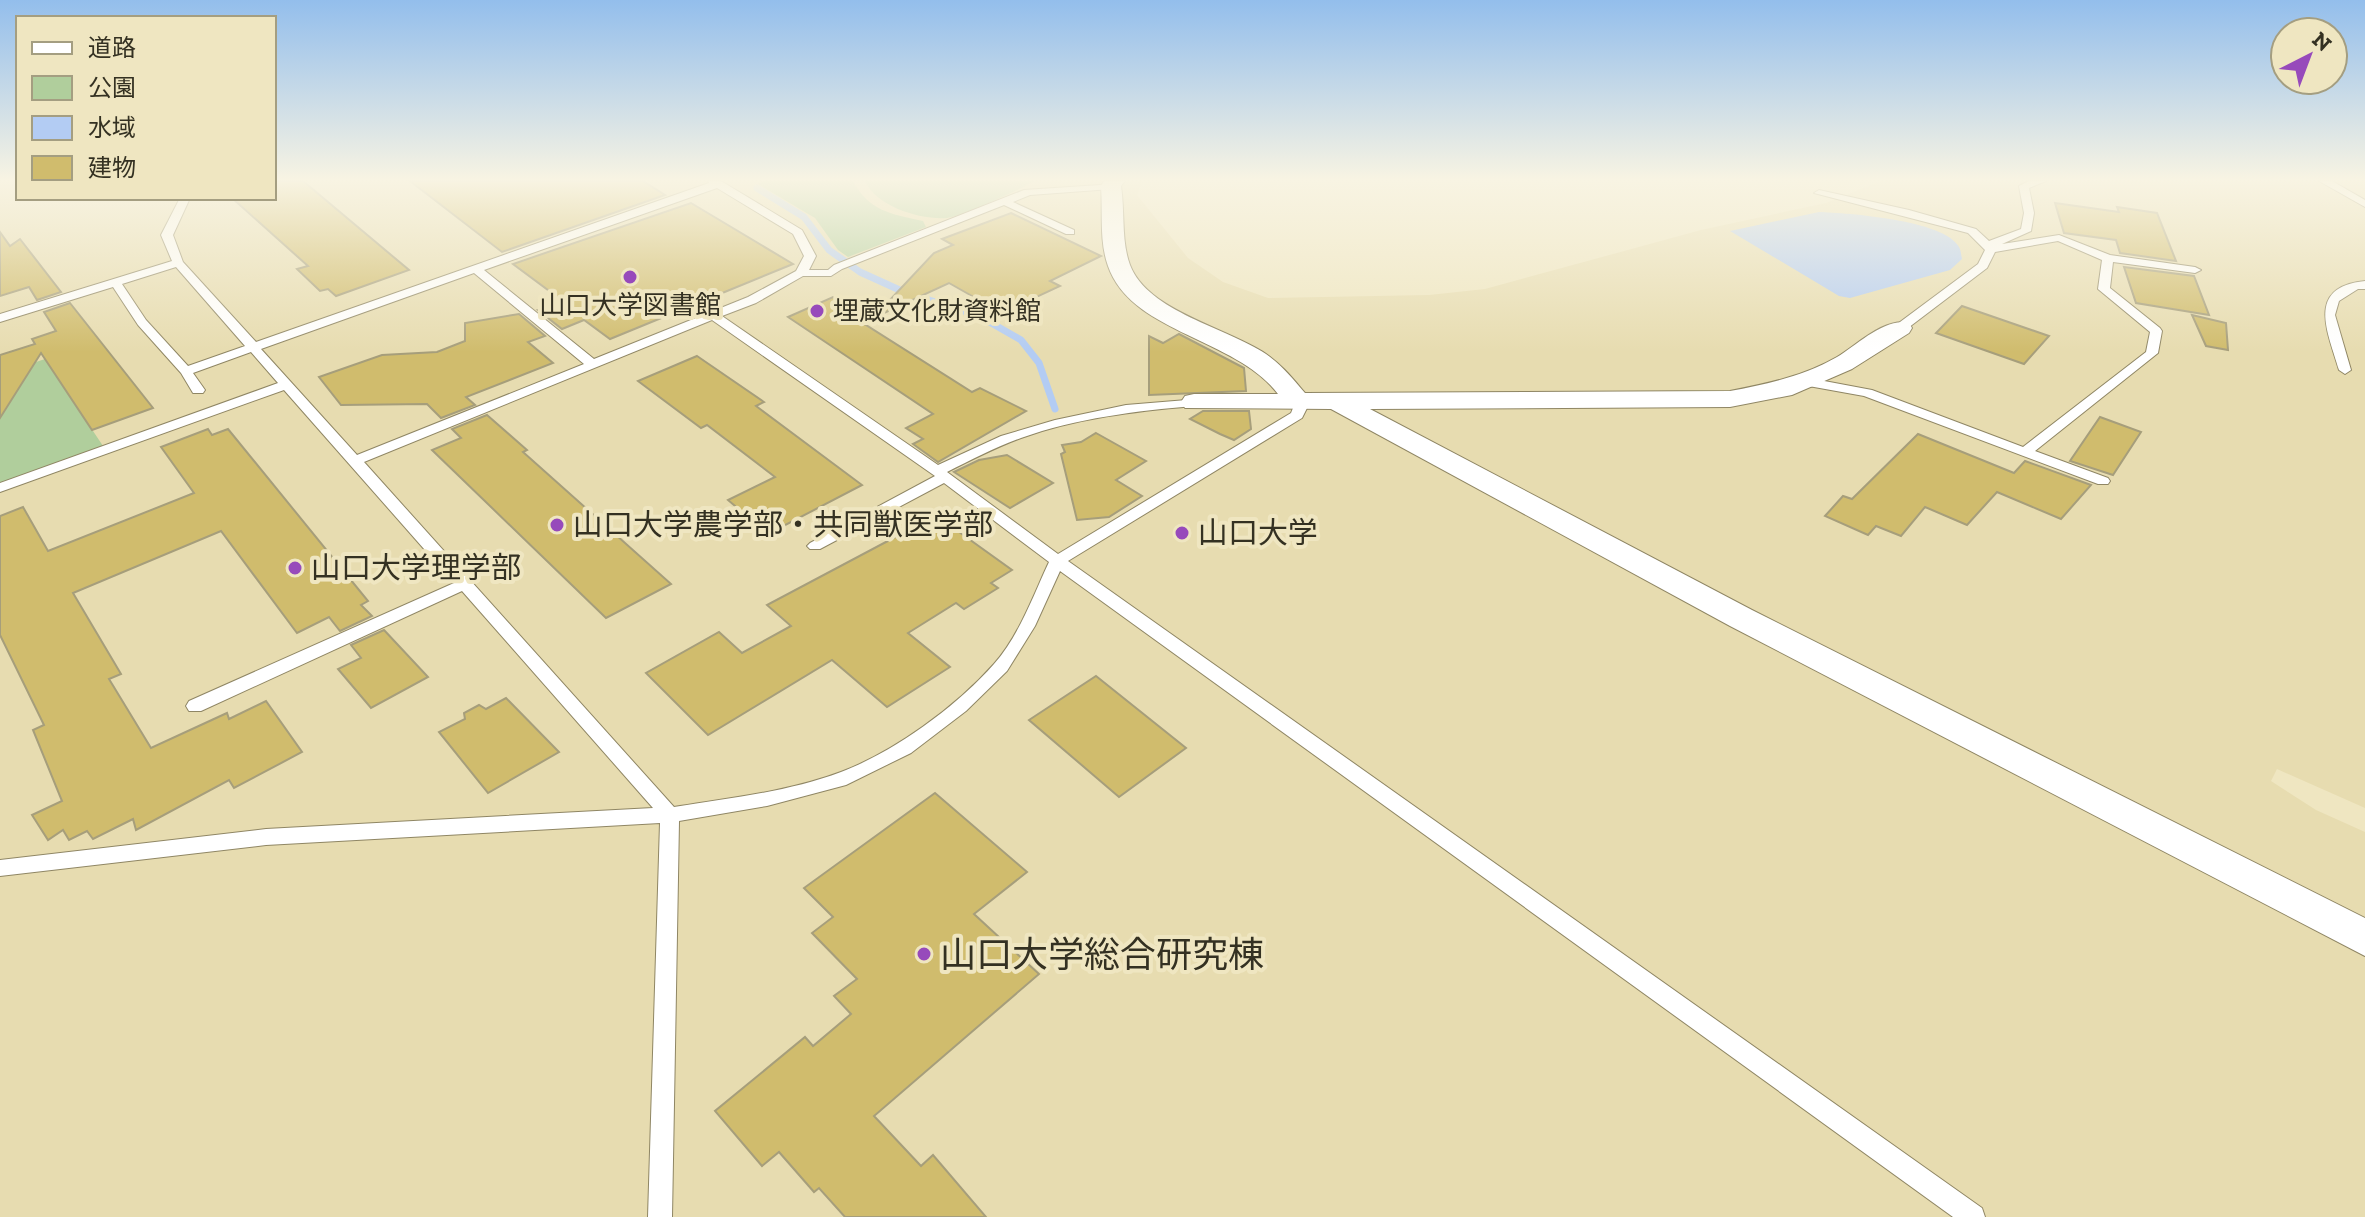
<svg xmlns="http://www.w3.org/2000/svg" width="2365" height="1217" font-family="'Zilla Slab','Noto Sans JP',serif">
	<rect width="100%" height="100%" fill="#efe6c1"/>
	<polygon fill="#e7dcb0" points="0,181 18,181 18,198 274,198 274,181 1142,181 1137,195 1188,258 1223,282 1268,298 1429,295 1485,289 1701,230 1826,203 1881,181 2365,181 2365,808 2277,769 2271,781 2316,810 2365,832 2365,1217 0,1217"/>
	<g fill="#b0ce9c">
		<path d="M763,181h90c16,30 38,33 70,40l3,6 -78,30 -10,-7 -23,-32 -57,-34z"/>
		<path d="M865,181h169c-12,8 -74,36 -87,37 -28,2 -71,-12 -82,-37z"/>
		<polygon points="45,359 105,449 0,488 0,402 13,397 21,385 0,374"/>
	</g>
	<path fill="#b3ccf3" d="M1819,212c28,1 126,8 140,35 2,3 2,8 3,12l-12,11 -100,28 -11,-2 -109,-65z"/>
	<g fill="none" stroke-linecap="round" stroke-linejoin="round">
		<polyline stroke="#b3ccf3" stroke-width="7" points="757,188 804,217 829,250 860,272 904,292 979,316 1021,340 1039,363 1055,409"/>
	</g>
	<g fill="#d0bc6d" stroke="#a69e7b" stroke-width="2">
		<polygon points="274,181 303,181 409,270 336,296 328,289 320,291 297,269 308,266 232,198 274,198"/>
		<polygon points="410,181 643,181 665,195 502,252"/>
		<polygon points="691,203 793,264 610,339 584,320 562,329 538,310 568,305 513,264"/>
		<polygon points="2055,203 2119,212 2117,207 2157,213 2176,261 2120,253 2116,240 2064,233"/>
		<polygon points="1011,213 1101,256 1050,281 1060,286 1002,313 949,283 873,318 934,253 953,245 942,239"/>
		<polygon points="0,232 10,246 20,239 61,292 37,300 29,287 0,296"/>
		<polygon points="2124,267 2194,276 2209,315 2136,303"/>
		<polygon points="833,297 871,319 863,323 972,392 980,388 1026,411 938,462 913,444 923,439 906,428 933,414 788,317"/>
		<polygon points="70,303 153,408 92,430 41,353 0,418 0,355 35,344 32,339 56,331 44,312"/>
		<polygon points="1962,306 2049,336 2024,364 1936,333"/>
		<polygon points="519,314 545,336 528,342 553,363 466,397 475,405 441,418 427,404 341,405 319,377 382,355 437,352 465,341 465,323"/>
		<polygon points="2192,315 2226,323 2228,350 2206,346"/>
		<polygon points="1179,334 1244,368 1246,391 1149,395 1149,336 1163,343"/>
		<polygon points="697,356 764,402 756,406 862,485 768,534 728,500 775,477 707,425 701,428 638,381"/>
		<polygon points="1203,411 1249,411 1251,429 1234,440 1220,434 1190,419"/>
		<polygon points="487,415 527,450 523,452 671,584 606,618 432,450 461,438 452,429"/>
		<polygon points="2100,417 2141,432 2113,475 2070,461"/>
		<polygon points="208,429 212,435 228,429 368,601 361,605 372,616 340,631 329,617 297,633 221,531 73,593 121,674 109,679 151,748 227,713 229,719 266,701 302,752 234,788 229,780 136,830 133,819 93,839 87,831 69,840 63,830 48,840 32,815 62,801 33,730 44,725 0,635 0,516 23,507 48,551 194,493 161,447"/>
		<polygon points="1096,433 1146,461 1116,480 1142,496 1109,517 1077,520 1061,454 1065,452 1062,445 1081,442"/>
		<polygon points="1918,434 2014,473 2025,461 2091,485 2061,519 1997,492 1967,525 1925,507 1901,536 1876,526 1868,535 1825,516 1843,496 1852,499"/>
		<polygon points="1007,455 1053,483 1010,508 954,472 979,460"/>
		<polygon points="934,514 1012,570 991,583 998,588 964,609 956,603 908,633 950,667 887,707 832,660 708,735 646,673 719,632 742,653 791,626 767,605 901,534 897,531 921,517 925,519"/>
		<polygon points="384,630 428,677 371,708 338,669 361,658 351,645"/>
		<polygon points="1096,676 1186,748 1119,797 1029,720"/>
		<polygon points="506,698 559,752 488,793 439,732 465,719 464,713 479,705 486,709"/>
		<polygon points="935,793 1027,872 974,914 1039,974 874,1116 921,1166 933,1155 986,1217 845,1217 819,1188 814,1192 779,1152 762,1166 715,1111 805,1037 813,1046 851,1014 834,996 857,979 812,933 833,917 804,888"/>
	</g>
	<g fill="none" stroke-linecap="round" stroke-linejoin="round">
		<defs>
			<g id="service">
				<path d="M708,181h13l81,49 14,26 -7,14h19l6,-5 190,-75 91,-6v4l-4,1 -81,6 -17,7 61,28v4h-8l-62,-29 -162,64 -11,7h-28l-47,27 -34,13 216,149 63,-29 54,-16 71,-15 73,-6v6l-5,1c-58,5 -117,12 -173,32 -25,9 -50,22 -74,34l111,82 233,-141 2,-5 -4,-8 2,-3h10l6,11 -5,10 -234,143 914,647 3,9h-32l-893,-646 -25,55 -28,45 -41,40 -55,42 -65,32 -79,21 -88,15 -7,396h-24l12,-394 -394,22 -266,31v-16l266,-31 387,-21 -191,-217 -261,120h-12l-3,-5 3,-5 265,-118 -170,-193 -284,102v-9l278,-100 -27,-31 -58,21 12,17 -2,3h-10l-12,-20 -43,-48 -25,-38 -113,35v-8l172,-53 -11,-26 19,-37h10l-17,37 10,27 73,80 453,-159zM717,188l76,46 11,22 -8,15 -48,26 -154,62 -110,-89zM176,267l69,79 -57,20 -42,-46 -24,-36zM474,273l110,91 -227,91 -96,-106zM712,320l223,156 -125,67 -3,3 3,3h10l124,-66 105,79c-16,34 -30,74 -55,102 -38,43 -100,88 -153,108 -53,20 -112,26 -167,35l-310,-345z"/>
				<polygon points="2029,181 2046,181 2029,188 2034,213 2031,231 2002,244 2059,235 2110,255 2195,267 2201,270 2195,273 2113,262 2110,288 2160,328 2162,331 2158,353 2035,451 2108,478 2110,481 2108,484 2098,484 1864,396 1803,385 1797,381 1803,377 1872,390 2023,447 2146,352 2150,332 2098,289 2102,260 2058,241 1995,252 1987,268 1904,331 1896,331 1896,325 1978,264 1985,250 1968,233 1814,193 1819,190 1909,210 1976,229 1989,241 2021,229 2024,213 2019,186"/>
				<polygon points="2319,181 2332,181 2365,200 2365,207"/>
				<path d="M2365,281v8h-7l-19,12 -4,14 16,55 -6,4 -6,-4c-11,-38 -34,-83 26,-89z"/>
			</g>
			<path id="minor" d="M1104,181h21l-4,5c4,26 0,55 9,79 18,47 98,63 136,89 16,11 27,25 39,39l425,-2c37,-7 74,-15 107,-34 20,-12 48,-40 72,-34l3,5 -3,5 -57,36 -60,26 -62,12 -360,2 382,201 613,308v38l-635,-330 -399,-217 -146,-1 -4,-6 4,-6 9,-2h84c-42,-56 -147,-61 -170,-128 -9,-25 -5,-54 -7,-80z"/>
		</defs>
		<use href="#service" stroke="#8f8664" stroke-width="2"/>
		<use href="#minor" stroke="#8f8664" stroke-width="2"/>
		<use href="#service" fill="#fff" fill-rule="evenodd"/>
		<use href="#minor" fill="#fff" fill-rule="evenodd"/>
	</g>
	<linearGradient id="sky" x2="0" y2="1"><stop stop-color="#93beec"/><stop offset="0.51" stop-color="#f8f4e3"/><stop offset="1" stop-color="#f8f4e3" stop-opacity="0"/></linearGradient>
	<rect width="2365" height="352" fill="url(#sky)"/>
	<g fill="#974abb" stroke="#efe6c1" stroke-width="3">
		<circle cx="630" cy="277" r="8"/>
		<circle cx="817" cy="311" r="8"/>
		<circle cx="557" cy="525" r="8"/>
		<circle cx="1182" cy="533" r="8"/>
		<circle cx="295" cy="568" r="8"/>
		<circle cx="924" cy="954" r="8"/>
	</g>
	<g text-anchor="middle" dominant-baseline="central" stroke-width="8" stroke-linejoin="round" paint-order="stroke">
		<g font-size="26" fill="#343122" stroke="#efe6c1">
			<text x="630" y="305">山口大学図書館</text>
			<text x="833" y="311" text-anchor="start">埋蔵文化財資料館</text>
		</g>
		<g font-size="30" fill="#343122" stroke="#efe6c1" text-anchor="start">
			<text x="573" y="525">山口大学農学部・共同獣医学部</text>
			<text x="1198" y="533">山口大学</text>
			<text x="311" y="568">山口大学理学部</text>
		</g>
		<g font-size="36" fill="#343122" stroke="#efe6c1" text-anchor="start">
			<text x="940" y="954">山口大学総合研究棟</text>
		</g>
	</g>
	<rect x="16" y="16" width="260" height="184" fill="#efe6c1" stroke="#a49e81" stroke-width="2"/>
	<rect x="32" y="42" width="40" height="12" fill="#ffffff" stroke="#a49e81" stroke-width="2"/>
	<text x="88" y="56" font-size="24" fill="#343122">道路</text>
	<rect x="32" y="76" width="40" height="24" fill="#b0ce9c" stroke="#a49e81" stroke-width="2"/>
	<text x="88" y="96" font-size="24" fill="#343122">公園</text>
	<rect x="32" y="116" width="40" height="24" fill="#b3ccf3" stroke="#a49e81" stroke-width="2"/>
	<text x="88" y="136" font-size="24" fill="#343122">水域</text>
	<rect x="32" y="156" width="40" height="24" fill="#d0bc6d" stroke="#a49e81" stroke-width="2"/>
	<text x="88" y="176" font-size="24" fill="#343122">建物</text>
	<g transform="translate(2309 56) rotate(42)"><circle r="38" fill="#efe6c1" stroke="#a49e81" stroke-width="2"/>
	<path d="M0-6L14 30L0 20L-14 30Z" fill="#974abb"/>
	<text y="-12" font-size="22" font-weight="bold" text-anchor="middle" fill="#343122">N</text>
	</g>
</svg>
